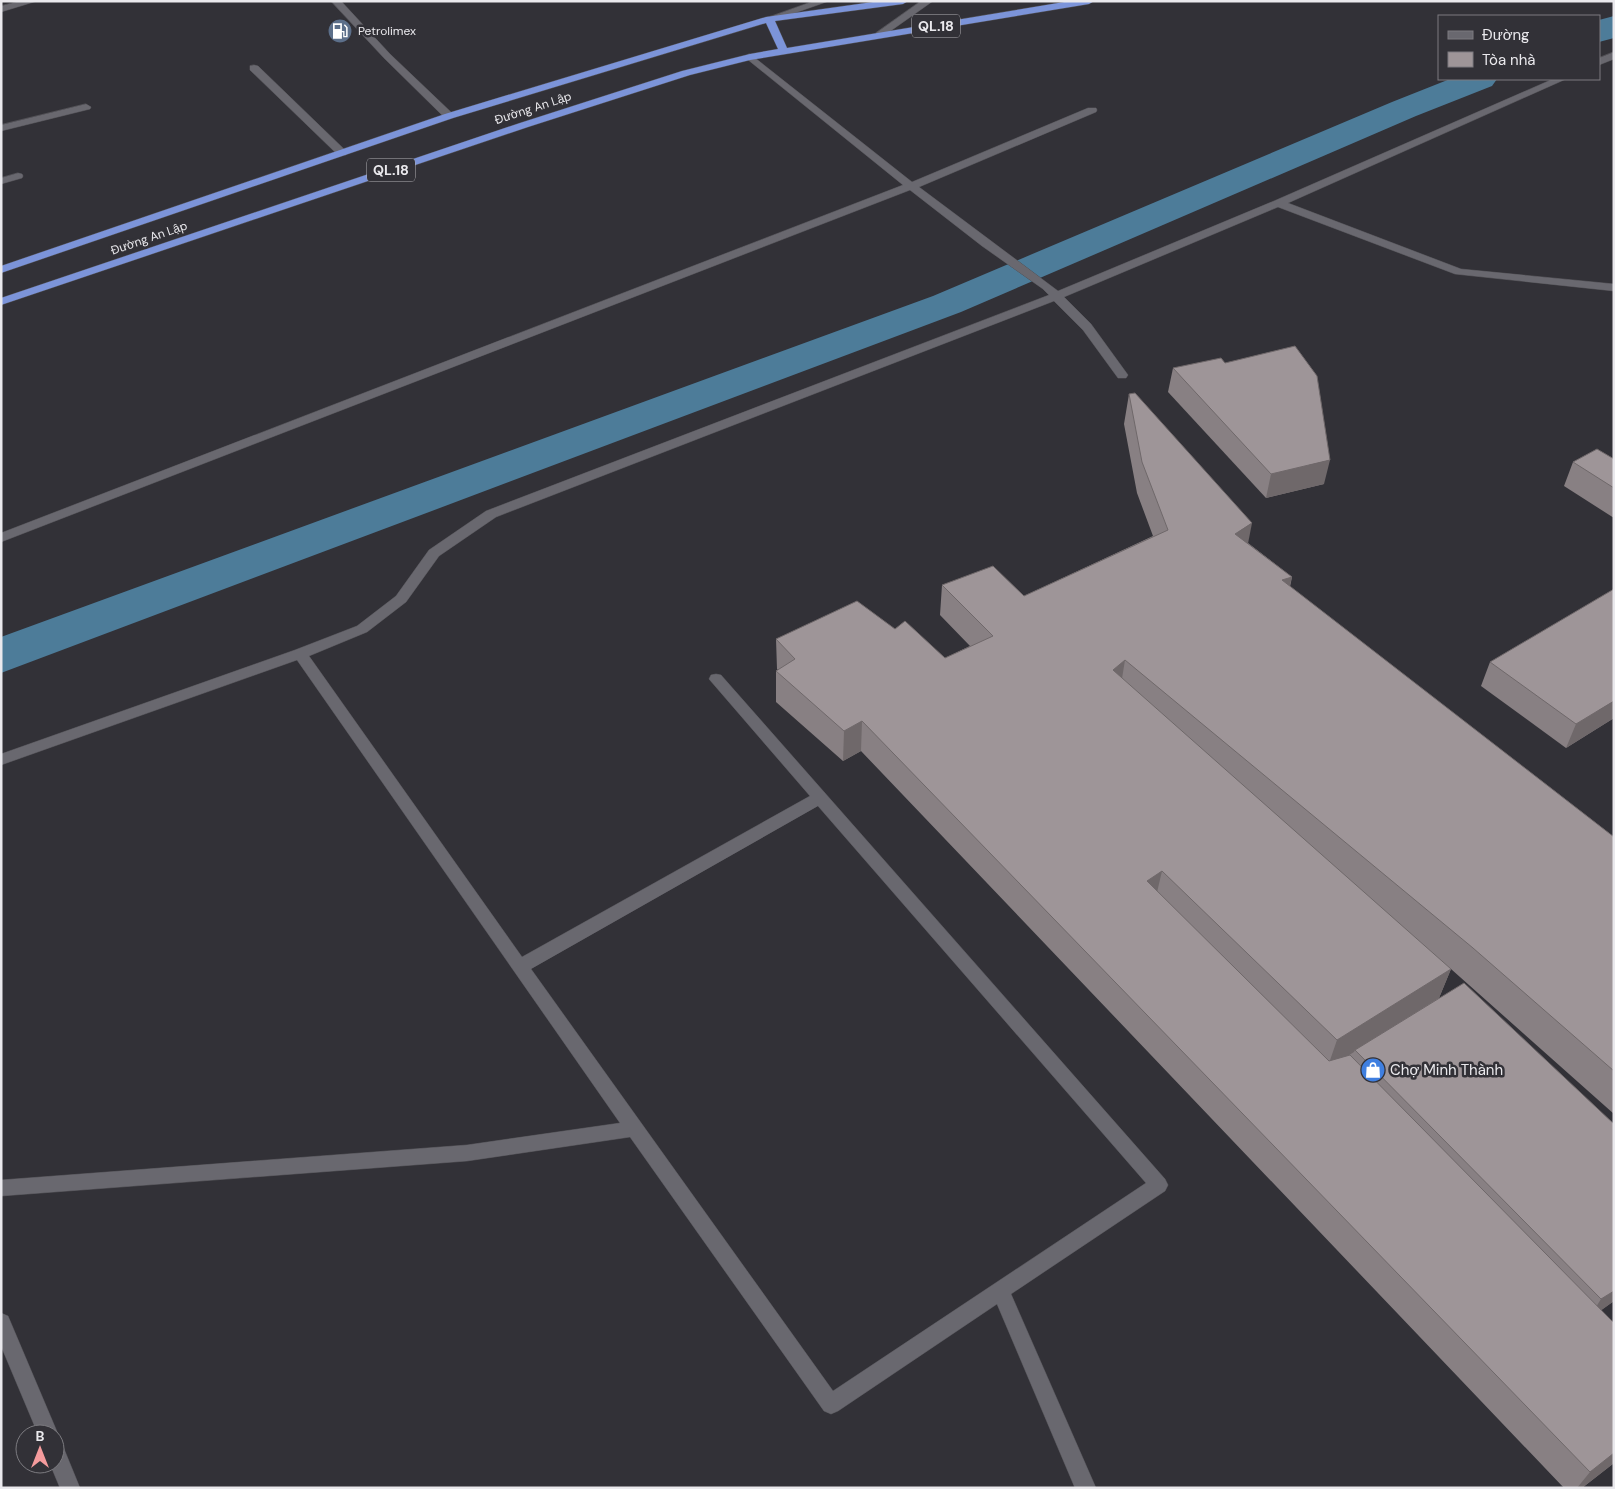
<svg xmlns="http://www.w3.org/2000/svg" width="1615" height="1489" font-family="'DM Sans',sans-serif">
	<rect width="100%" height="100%" fill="#323137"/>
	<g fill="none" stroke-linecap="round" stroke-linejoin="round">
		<g fill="#4d7c99" fill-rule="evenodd">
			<polygon points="1614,16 1614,38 1599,42 1599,20"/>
			<polygon points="1450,79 1497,79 1492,86 1416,116 961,312 1,673 1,637 933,296 1392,102"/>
		</g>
		<defs>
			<g id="minor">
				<polygon points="20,1 37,1 1,12 1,6"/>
				<polygon points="331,1 341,1 390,54 453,114 454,116 453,118 445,118 384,58"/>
				<polygon points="814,1 829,1 772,21 766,21 764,19"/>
				<polygon points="921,1 933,1 882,37 876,37 876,33"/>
				<polygon points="1614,52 1614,59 1599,65 1599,58"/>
				<path d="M750,54l162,128 176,-74h8l1,2 -1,2 -177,75 139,104 216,-90 279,-122h13l-278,124 173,66 153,15v7l-159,-17 -177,-67 -214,90 27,27 37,51 -2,3h-8l-35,-48 -29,-29 -558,216 -57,39 -33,46 -39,30 -58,24 213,301 288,-161 -101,-117 2,-4 5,-1 5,1 444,504 3,6 -3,6 -154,103 85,194h-21l-78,-184 -159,107 -7,3 -7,-3 -194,-274 -163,24 -466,35v-16l466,-35 153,-22 -323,-463 -296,105v-11l294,-104 62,-24 39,-30 33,-46 57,-39 563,-216 -6,-6 -61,-43 -72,-56 -909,352v-9l902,-348 -156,-126v-4zM818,806l328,377 -313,208 -302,-422z"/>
				<polygon points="254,65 258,66 346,151 347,153 346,155 338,155 250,70 250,66"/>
				<polygon points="86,104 91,107 90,109 1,131 1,125"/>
				<polygon points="18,173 22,174 23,176 22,178 1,184 1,178"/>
				<polygon points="1,1313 8,1316 58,1434 55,1441 62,1444 80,1488 60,1488 50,1464 55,1464 55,1434 38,1434 1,1346"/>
			</g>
			<polygon id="highway" points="880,1 908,1 903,4 775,21 787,48 1070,1 1094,1 1089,4 750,60 690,75 528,127 1,305 1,298 520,123 682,71 750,54 778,49 766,23 453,118 1,273 1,266 445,114 766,17"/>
		</defs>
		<use href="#minor" stroke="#504f54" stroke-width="1"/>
		<use href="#highway" stroke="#504f54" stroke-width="1"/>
		<use href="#minor" fill="#69686f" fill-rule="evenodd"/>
		<use href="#highway" fill="#7c94d9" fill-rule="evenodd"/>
	</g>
	<g fill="#888083">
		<polygon points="1225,363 1324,484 1266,498 1168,392 1173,368"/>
		<polygon points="1129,394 1248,543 1292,577 1290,587 1614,837 1614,1114 1451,969 1439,998 1614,1124 1614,1301 1601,1310 1614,1463 1582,1488 1564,1488 861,751 843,761 776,702 776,671 778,670 777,669 776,639 895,629 945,658 970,646 940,615 942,585 1024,596 1153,536 1137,493 1124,424"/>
		<polygon points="1614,459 1614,518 1564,486 1573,462"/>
		<polygon points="1490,662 1614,718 1566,748 1481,686"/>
	</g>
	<g fill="#6f686a">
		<polygon points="1330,460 1324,484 1266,498 1271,474"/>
		<polygon points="1252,523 1246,554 1235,534"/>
		<polygon points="1292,577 1284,607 1282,580"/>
		<polygon points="1125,660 1120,691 1113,670"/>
		<polygon points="1614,701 1614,718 1566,748 1576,724"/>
		<polygon points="862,721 861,751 843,761 844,731"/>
		<polygon points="1162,871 1155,901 1147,881"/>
		<polygon points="1451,969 1439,998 1355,1050 1354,1052 1327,1069 1337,1040"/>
		<polygon points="1614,1291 1614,1301 1588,1320 1601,1299"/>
		<polygon points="1614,1453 1614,1463 1582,1488 1577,1488 1590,1472"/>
	</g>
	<g fill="#9e9598" stroke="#6f686a">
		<polygon points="1295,346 1317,376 1330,460 1271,474 1173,368 1221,358 1225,363"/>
		<polygon points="1135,393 1252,523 1235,534 1292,577 1282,580 1614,837 1614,1071 1473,948 1125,660 1113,670 1451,969 1337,1040 1162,871 1147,881 1329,1061 1350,1055 1614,1323 1614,1453 1590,1472 862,721 844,731 776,671 795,659 776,639 857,601 895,629 905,621 945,658 993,636 942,585 993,566 1024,596 1168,530 1142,462 1129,394"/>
		<polygon points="1597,449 1614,459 1614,488 1573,462"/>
		<polygon points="1614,589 1614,701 1576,724 1490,662"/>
		<polygon points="1464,983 1614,1124 1614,1291 1601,1299 1355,1050"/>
	</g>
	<defs>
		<symbol id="fuel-disc" viewBox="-11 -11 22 22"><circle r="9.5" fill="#5c6f8a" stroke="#323137"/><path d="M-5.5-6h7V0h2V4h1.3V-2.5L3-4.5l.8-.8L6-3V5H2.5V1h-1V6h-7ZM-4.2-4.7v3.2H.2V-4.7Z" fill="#fff"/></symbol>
		<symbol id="shop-disc" viewBox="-11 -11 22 22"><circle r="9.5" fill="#3f7fe0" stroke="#323137"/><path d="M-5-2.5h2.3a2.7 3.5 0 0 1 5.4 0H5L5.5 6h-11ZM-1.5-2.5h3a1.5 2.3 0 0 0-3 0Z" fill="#fff"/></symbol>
	</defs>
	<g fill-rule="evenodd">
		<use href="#fuel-disc" x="326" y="17" width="28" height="28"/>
		<use href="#shop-disc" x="1359" y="1056" width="28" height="28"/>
	</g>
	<g text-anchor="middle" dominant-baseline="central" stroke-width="5" stroke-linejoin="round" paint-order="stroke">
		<g font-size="12" fill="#eae9ed" stroke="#323137" text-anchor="start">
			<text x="358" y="31">Petrolimex</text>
		</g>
		<g font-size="12" fill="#eae9ed" stroke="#323137">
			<text transform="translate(533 108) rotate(-18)">Đường An Lập</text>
			<text transform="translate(149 238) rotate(-19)">Đường An Lập</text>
		</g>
		<g fill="#323137" stroke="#b3b2b6" stroke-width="1">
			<rect x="912" y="14.5" width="48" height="23" rx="4"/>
			<rect x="367" y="158.5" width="48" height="23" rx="4"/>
		</g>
		<g font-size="14" font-weight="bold" fill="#eae9ed">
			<text x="936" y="26">QL.18</text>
			<text x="391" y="170">QL.18</text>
		</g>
		<g font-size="15" fill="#eae9ed" stroke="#323137" text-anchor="start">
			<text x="1390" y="1070">Chợ Minh Thành</text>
		</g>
	</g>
	<rect width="1615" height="1489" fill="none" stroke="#eae9ed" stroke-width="5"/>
	<rect x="1438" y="15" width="162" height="65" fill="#323137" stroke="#7c7b80"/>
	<rect x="1448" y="31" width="25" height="8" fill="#69686f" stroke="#7c7b80"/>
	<text x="1482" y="40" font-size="15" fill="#eae9ed">Đường</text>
	<rect x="1448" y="52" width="25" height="15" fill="#9e9598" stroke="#7c7b80"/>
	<text x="1482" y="65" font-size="15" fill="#eae9ed">Tòa nhà</text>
	<g transform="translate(40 1449)"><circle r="24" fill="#323137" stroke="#7c7b80"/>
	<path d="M0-4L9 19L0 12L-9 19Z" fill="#f59b9d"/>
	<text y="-8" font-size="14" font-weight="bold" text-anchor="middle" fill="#eae9ed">B</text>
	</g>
</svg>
